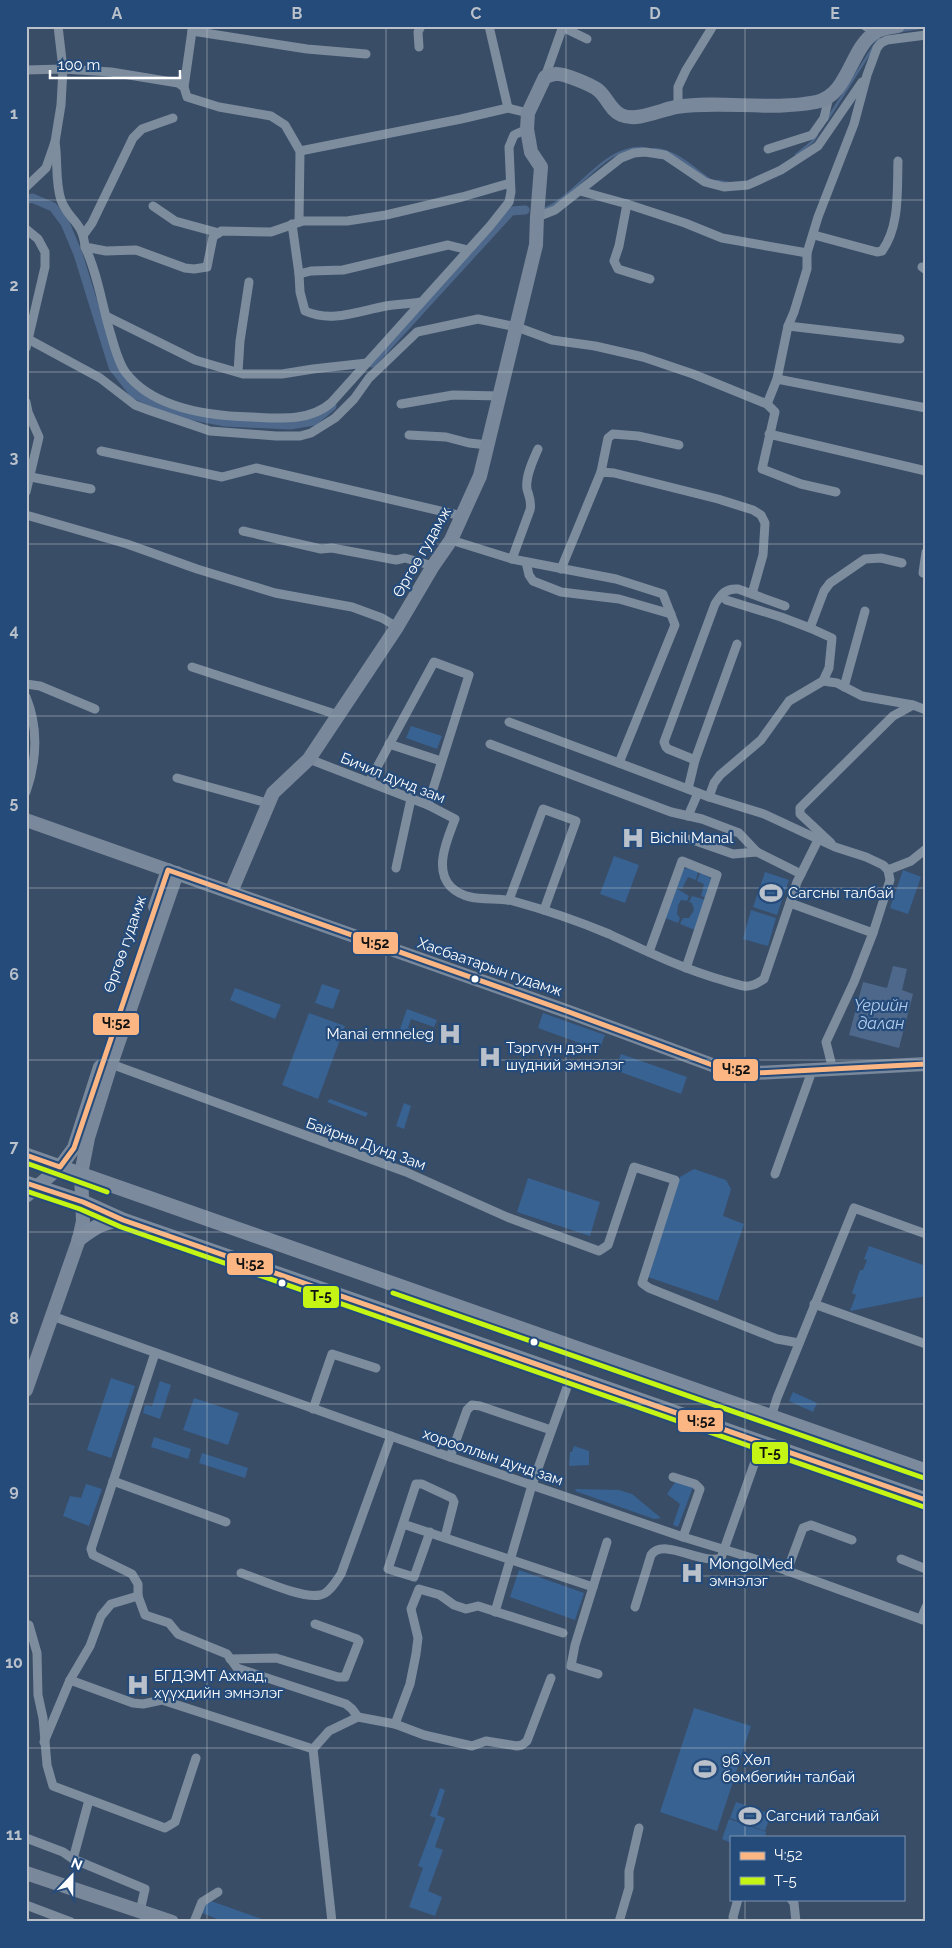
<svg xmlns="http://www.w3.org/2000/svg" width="952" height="1948" font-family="Raleway,sans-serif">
	<rect width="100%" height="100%" fill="#394d67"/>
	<g fill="#386292">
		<polygon points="411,726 442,736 437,749 406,738"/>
		<polygon points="614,856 639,865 625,903 600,894"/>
		<polygon points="688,868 698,872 696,880 688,877 682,889 676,887 683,869"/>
		<polygon points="903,870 921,877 908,914 890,908"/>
		<polygon points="765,872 789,880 777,915 753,907"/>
		<polygon points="700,873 709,877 712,880 706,898 701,896 704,884 697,881"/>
		<polygon points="676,888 689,896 687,901 681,900 678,905 677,914 680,918 678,923 665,918"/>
		<polygon points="692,896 706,900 695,930 680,924 683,918 689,918 694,910 692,903 689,902"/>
		<polygon points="751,910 776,918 768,946 743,939"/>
		<polygon points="322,984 340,990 333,1009 315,1003"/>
		<polygon points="235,988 281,1005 275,1019 230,1000"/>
		<polygon points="407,1009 437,1020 434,1027 411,1019 408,1028 431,1037 429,1043 399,1032"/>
		<polygon points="309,1013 345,1026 318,1099 282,1085"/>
		<polygon points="543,1013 605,1035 599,1050 538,1028"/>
		<polygon points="621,1054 687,1077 681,1094 615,1070"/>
		<polygon points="330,1099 368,1113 366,1117 327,1102"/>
		<polygon points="404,1103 411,1106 404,1129 396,1126"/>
		<polygon points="694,1169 726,1180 731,1189 723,1216 744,1224 718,1301 648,1277 680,1177"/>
		<polygon points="528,1178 600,1202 590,1236 517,1212"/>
		<polygon points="869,1246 926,1266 926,1296 850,1311 856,1295 852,1293 860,1270 863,1270 867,1260 864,1259"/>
		<polygon points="111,1378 135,1386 111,1458 87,1450"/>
		<polygon points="160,1381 171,1385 160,1419 143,1413 145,1405 152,1406"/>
		<polygon points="793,1392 817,1403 813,1412 789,1401"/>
		<polygon points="194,1398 239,1413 228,1445 183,1430"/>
		<polygon points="154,1437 191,1449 188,1459 151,1447"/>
		<polygon points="574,1446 589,1451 589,1465 569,1466 570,1452 572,1452"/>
		<polygon points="202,1453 248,1468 245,1478 199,1463"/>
		<polygon points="676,1481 693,1487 678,1527 673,1525 680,1504 667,1494"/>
		<polygon points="86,1484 102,1489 89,1526 63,1516 70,1496 81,1498"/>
		<polygon points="576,1489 619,1490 632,1494 661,1518 654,1519 575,1491"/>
		<polygon points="519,1570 584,1593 575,1620 510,1597"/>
		<polygon points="694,1708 751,1726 717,1831 660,1812"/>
		<polygon points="440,1788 445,1790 437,1815 445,1818 435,1847 443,1850 428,1891 442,1897 435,1916 409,1907 423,1868 418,1866 436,1818 430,1816"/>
		<polygon points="736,1802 771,1814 765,1831 730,1818"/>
		<polygon points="729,1819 766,1832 765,1837 731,1837 731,1843 722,1839"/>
		<polygon points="211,1901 262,1919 261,1922 225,1922 202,1913 206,1903"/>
	</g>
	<polygon fill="#4d688a" points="893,966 907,969 902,990 913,994 899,1048 849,1035 863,982 887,988"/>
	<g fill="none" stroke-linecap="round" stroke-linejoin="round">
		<g stroke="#4d688a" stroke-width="2.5">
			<polyline points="900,31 926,27"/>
			<polyline points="827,120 879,38"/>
			<path d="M654,149c23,2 37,18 55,30"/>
			<polyline points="796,155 813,141 817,135"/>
			<polyline points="717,181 729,183"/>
			<path d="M544,209c34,-14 60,-64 99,-61"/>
		</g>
		<g stroke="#4d688a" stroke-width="9">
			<polyline points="26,200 32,198 53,207 65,223 78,254 113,367 134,394 174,412 225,422 290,425 314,421 332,406"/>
			<polyline points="372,363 511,211 525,210"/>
		</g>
		<g stroke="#7d8d9e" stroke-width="9">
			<polyline points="193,26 192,31 307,49 366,54"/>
			<polyline points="489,26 508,108"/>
			<polyline points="560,26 587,39"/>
			<polyline points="865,26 875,32"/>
			<polyline points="419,47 418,32 421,26"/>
			<polyline points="26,70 63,69 111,72 178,83 184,87 187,97 219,107 271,116 285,125 300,151 299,222"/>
			<polyline points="545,77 563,26"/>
			<polyline points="184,87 192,31"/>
			<polyline points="678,107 678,87 686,70 713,26"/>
			<path d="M55,142c3,18 0,40 6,58 7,20 22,21 24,47 13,27 17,59 26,88 3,11 8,29 15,38 28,36 83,43 125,44 27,1 58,5 80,-14l159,-177 19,-24 2,-10 -2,-45 5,-12 13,-6"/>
			<polyline points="768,149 812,135 824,118 829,97"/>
			<polyline points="300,151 461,119 508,108 528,113"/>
			<polyline points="26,187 46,168 55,142 61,105 63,69 58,26"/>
			<polyline points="580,191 627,204 685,223 722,238 807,253"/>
			<polyline points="627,204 619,246 614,261 618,269 650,279"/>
			<polyline points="153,206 175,221 219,233"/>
			<polyline points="537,217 555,210 621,158 634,153 645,152 665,155 705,182 724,187 748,185 781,170 818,146 862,82"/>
			<polyline points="292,224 299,274"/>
			<polyline points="26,229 38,239 45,252 45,267 26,348"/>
			<polyline points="84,234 92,223 133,138 142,129 173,118"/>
			<path d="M814,235l63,17 5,-1c18,-25 15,-60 16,-90"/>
			<polyline points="85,247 106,251 136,250 185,268 194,269 207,267 213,237 221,231 271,232 303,221 347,221 386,215 462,197 510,183"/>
			<polyline points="922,267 926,270"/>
			<path d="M421,302c-11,2 -23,2 -35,4 -28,5 -54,17 -81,5l-5,-19 -1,-18 12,-3 32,-1 105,-25 20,5"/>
			<polyline points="106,316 195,360 243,374 282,374 313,369 367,363"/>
			<polyline points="788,326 900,339"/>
			<polyline points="28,339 100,378 135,405 151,411 210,431 276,436 300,436 311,433 335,418 354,399 369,378 417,332 478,319 517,327 552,340 595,346 643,357 693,374 767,404 775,412 762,469 801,484 836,492"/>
			<polyline points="238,372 240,341 249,282"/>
			<polyline points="777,379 926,408"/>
			<polyline points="26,402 28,412 39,437 26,492"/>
			<polyline points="401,404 453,395 500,396"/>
			<polyline points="767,404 777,379 788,326 794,312 807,269 807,253 818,217 854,124 867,75 877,48 881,43 887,40 926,35"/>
			<polyline points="769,434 926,471"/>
			<polyline points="409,435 446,437 469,443 488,445"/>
			<polyline points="101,451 222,477 256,468 462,516"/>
			<polyline points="601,472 608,438 613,434 638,436 679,445"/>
			<polyline points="26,476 91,489"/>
			<polyline points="26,515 127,544 197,569 275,593 352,607 382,618 397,627"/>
			<polyline points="243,531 321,549 332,548 396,560 405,558 433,566"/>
			<polyline points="451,540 512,559 616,579 663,594 675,625 619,763 709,797 764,814 835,847 866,857 883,865 888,870 890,880 873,933 854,982 826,1042 833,1070"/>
			<path d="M512,559l18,-49c2,-9 -1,-13 -3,-21 -2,-12 6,-29 11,-40"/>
			<polyline points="526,562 529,575 533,581 561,592 619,599 671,614"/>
			<polyline points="561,569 601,472 614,473 718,499 753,510 761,515 765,523 763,555 752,594"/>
			<polyline points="923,573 926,552"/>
			<polyline points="726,600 781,617 810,628"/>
			<polyline points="192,667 338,715"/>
			<polyline points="823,681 837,683 862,696 913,705 926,710"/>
			<polyline points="26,684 40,686 95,709"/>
			<polyline points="844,687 865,611"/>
			<path d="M26,697c13,32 11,63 0,95"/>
			<polyline points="509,722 619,763"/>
			<polyline points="389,744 441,761"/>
			<polyline points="490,744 671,812 702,819 739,833 757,852 801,874"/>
			<path d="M309,759l119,46 27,14c-7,19 -22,50 -4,68 18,17 42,9 62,14 33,9 65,20 96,33 37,17 74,35 113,46 7,2 15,5 22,6 8,1 14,-3 20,-7l33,-97 21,-42"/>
			<path d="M695,760l-27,-11 -2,-2 -2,-5 51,-138c6,-9 10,-16 23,-15l47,17"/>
			<polyline points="177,778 267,803"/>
			<polyline points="369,782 434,662 469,675 428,805"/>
			<polyline points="688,789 695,760 737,644"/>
			<polyline points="709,797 714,783 720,775 761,740 789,701 823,681 829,668 832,638 810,628 824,591 830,583 865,559 881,558 902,563"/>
			<polyline points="688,816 698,793"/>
			<polyline points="690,839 733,854 757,852"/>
			<polyline points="831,843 800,814 800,808 893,716 913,705"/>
			<polyline points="396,868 411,799"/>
			<polyline points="888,870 911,861 926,849"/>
			<polyline points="509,900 543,809 576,821 544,910"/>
			<polyline points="790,903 873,933"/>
			<polyline points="649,952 682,861 717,875 686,968"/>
			<polyline points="111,1064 406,1172 507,1217 599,1251 608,1245 634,1167 675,1180 642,1283 649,1288 777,1339 799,1343"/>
			<polyline points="775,1174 812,1071"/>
			<polyline points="814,1304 926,1344"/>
			<polyline points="52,1316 450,1457 683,1537 752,1558 926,1621"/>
			<polyline points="313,1409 332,1354 376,1368"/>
			<polyline points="771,1417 777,1398 854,1208 926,1234"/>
			<polyline points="450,1457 467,1410 472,1405 480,1406 551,1430"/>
			<polyline points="673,1477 695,1484 700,1489 683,1537"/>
			<polyline points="113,1481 226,1522"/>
			<polyline points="403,1524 593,1587"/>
			<polyline points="430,1532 414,1577 388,1569 416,1484 422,1484 452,1498 454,1502 445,1537"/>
			<polyline points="901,1559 926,1569"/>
			<polyline points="787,1571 803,1528 811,1525 852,1540"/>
			<path d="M241,1573c18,6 61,26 79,22 9,-1 16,-14 21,-21l50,-138"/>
			<polyline points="138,1596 145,1615 169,1623 178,1634 227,1654 237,1668 346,1704 352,1709 358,1717"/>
			<path d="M635,1607l16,-52c13,-18 49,10 70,3l41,-116"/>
			<polyline points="495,1612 532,1485 571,1376"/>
			<polyline points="921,1619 926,1607"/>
			<polyline points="26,1624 29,1625 37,1653 38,1695 43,1718 47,1765 53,1786 165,1828 175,1822 196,1758"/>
			<polyline points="230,1659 276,1658 338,1677 345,1677 359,1641 357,1639 315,1624"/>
			<polyline points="598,1674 571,1666 575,1645 607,1542"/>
			<polyline points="70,1680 133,1703 143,1704 162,1700 313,1749"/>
			<polyline points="395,1724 410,1684 416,1654 418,1638 411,1609 419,1589 440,1595 454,1605 466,1609 478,1606 563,1633"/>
			<polyline points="44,1742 70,1680 90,1646 101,1616 111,1604 138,1596 138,1584 132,1574 93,1555 91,1549 155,1353"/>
			<polyline points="26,1838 63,1852 73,1859 145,1889 140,1911"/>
			<polyline points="73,1859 89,1800"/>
			<polyline points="791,1899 794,1903 796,1922"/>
			<polyline points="26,1905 71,1922"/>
			<polyline points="194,1922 202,1902 218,1892"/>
			<polyline points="332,1922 313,1749 329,1731 358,1717 395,1724 424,1735 472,1746 486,1741 517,1746 522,1745 527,1741 551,1678"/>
			<polyline points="619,1922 629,1888 629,1871 639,1828"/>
			<polyline points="734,1922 733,1917 738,1899"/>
		</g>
		<g stroke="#79889a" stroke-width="14">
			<polyline points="26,820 569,1012 715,1066 756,1073 926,1064"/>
			<path d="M231,892l42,-99 36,-34 88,-132 36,-61 18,-26 29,-64 56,-231 1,-28 4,-50 -10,-15 -4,-23 1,-16 17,-36c3,-1 7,-3 11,-3 7,-1 36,11 42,16 9,7 12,20 23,25 16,7 39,-5 55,-8 45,-7 94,4 140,-5 33,-6 34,-55 60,-70 6,-4 15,-5 22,-6"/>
			<polyline points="155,907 168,870"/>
			<polyline points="26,1196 60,1167 74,1148 100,1067"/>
			<polyline points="26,1390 79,1239 83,1221 81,1174 88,1138 111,1064 177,873"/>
			<polyline points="26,1873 172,1922"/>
		</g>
		<g stroke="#7c8a9d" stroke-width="15">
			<polyline points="26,1155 926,1471"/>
			<polyline points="26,1183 83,1202 123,1220 926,1500"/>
			<path d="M79,1239c16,-12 22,-17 43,-19"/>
		</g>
		<defs>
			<g id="bus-1">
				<polyline points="26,1155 60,1167 74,1148 168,870 569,1012 715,1066 756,1073 926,1064"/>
				<polyline points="26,1183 83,1202 123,1220 926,1500"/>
			</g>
			<g id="bus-2">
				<polyline points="26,1163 107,1192"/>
				<polyline points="26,1191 80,1209 121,1227 924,1507"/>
				<polyline points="393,1293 924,1478"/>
			</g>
		</defs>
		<use href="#bus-1" stroke="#254b7b" stroke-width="9"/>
		<use href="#bus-2" stroke="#254b7b" stroke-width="9"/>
		<use href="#bus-1" stroke="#fcb683" stroke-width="5"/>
		<use href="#bus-2" stroke="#c4f514" stroke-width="5"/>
	</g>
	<path fill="none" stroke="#bac1ca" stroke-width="1" stroke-opacity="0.55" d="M207,26v1896M386,26v1896M566,26v1896M745,26v1811M26,200h900M26,372h900M26,544h900M26,716h900M26,888h900M26,1060h900M26,1232h900M26,1404h900M26,1576h900M26,1748h900M745,1899v23"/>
	<defs>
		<symbol id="hospital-bare" viewBox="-9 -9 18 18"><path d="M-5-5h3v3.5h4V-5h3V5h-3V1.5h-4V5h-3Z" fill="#bac1ca" stroke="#254b7b" stroke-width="2.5" paint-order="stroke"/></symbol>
		<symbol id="stadium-bare" viewBox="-9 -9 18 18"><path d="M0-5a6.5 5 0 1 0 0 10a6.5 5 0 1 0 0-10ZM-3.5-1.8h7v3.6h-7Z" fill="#bac1ca" stroke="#254b7b" stroke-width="2.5" paint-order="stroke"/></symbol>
	</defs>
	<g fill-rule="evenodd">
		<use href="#hospital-bare" x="617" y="822" width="32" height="32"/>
		<use href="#stadium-bare" x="755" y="877" width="32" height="32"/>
		<use href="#hospital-bare" x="434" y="1018" width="32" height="32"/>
		<use href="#hospital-bare" x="474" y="1041" width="32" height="32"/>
		<use href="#hospital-bare" x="676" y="1557" width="32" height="32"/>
		<use href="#hospital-bare" x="122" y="1669" width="32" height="32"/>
		<use href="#stadium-bare" x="689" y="1753" width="32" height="32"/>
		<use href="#stadium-bare" x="734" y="1800" width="32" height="32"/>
	</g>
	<g fill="#fff" stroke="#254b7b" stroke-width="2">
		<circle cx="475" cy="979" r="4.5"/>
		<circle cx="282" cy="1283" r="4.5"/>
		<circle cx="534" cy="1342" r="4.5"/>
	</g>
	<g text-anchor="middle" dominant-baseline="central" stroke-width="4.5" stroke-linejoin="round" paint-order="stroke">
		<g font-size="15" fill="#fff" stroke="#254b7b">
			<text transform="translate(422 552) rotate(-60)">Өргөө гудамж</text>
			<text transform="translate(393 778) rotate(22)">Бичил дунд зам</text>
			<text transform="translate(125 944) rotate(-71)">Өргөө гудамж</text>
			<text transform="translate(490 967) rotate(19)">Хасбаатарын гудамж</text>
			<text transform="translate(366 1144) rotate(20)">Байрны Дунд Зам</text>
			<text transform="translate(493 1457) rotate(19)">хорооллын дунд зам</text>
		</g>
		<g font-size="15" fill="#fff" stroke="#254b7b" text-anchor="start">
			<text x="650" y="838">Bichil Manal</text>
			<text x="788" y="893">Сагсны талбай</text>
			<text x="434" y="1034" text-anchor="end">Manai emneleg</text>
			<text x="506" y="1048">Тэргүүн дэнт<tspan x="506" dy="17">шүдний эмнэлэг</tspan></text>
			<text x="709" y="1564">MongolMed<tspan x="709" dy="17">эмнэлэг</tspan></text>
			<text x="154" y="1676">БГДЭМТ Ахмад,<tspan x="154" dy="17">хүүхдийн эмнэлэг</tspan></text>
			<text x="722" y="1760">96 Хөл<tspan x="722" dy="17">бөмбөгийн талбай</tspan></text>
			<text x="766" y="1816">Сагсний талбай</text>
		</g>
		<g font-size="16" font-style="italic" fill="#b4ceec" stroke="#254b7b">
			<text x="881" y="1005">Үерийн<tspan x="881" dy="18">далан</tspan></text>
		</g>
	</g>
	<g stroke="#254b7b" stroke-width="2">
		<rect x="352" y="931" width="47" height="24" rx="5" fill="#fcb683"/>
		<rect x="92" y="1012" width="48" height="24" rx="5" fill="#fcb683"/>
		<rect x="712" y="1058" width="47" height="24" rx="5" fill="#fcb683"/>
		<rect x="226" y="1252" width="48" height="24" rx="5" fill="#fcb683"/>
		<rect x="302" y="1285" width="38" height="24" rx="5" fill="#c4f514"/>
		<rect x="677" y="1409" width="47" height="24" rx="5" fill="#fcb683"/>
		<rect x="751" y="1441" width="38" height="24" rx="5" fill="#c4f514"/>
	</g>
	<g font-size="14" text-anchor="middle" font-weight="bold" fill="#111">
		<text x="375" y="948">Ч:52</text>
		<text x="116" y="1028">Ч:52</text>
		<text x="736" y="1074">Ч:52</text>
		<text x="250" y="1269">Ч:52</text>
		<text x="321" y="1301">Т-5</text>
		<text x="701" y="1426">Ч:52</text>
		<text x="770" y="1458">Т-5</text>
	</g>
	<rect width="952" height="1948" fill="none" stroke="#254b7b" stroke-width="55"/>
	<rect x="730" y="1836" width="175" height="65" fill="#254b7b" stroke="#7c93b0"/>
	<rect x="740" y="1852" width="25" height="8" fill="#fcb683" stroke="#7c93b0"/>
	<text x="774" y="1860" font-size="15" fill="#ffffff">Ч:52</text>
	<rect x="740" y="1877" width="25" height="8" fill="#c4f514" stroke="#7c93b0"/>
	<text x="774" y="1886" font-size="15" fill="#ffffff">Т-5</text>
	<g transform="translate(72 1876) rotate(22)" stroke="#254b7b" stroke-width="4" paint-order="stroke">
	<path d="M0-4L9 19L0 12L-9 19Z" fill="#ffffff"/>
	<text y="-8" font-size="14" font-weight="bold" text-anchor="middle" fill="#ffffff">N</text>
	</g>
	<path d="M50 70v8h130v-8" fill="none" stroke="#ffffff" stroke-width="2.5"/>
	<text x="58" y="70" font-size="15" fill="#ffffff" stroke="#254b7b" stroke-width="4" paint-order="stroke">100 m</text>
	<rect x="28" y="28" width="896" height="1892" fill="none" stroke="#bac1ca" stroke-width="2"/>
	<g font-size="16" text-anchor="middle" font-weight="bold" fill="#bac1ca">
		<text x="117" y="19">A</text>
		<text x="297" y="19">B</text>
		<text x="476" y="19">C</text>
		<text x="655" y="19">D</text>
		<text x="835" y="19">E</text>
		<text x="14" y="119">1</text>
		<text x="14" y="291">2</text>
		<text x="14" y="463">3</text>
		<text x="14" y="636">4</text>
		<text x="14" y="808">5</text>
		<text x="14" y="980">6</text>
		<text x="14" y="1152">7</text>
		<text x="14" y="1324">8</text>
		<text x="14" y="1496">9</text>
		<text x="14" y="1668">10</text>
		<text x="14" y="1840">11</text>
	</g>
</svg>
